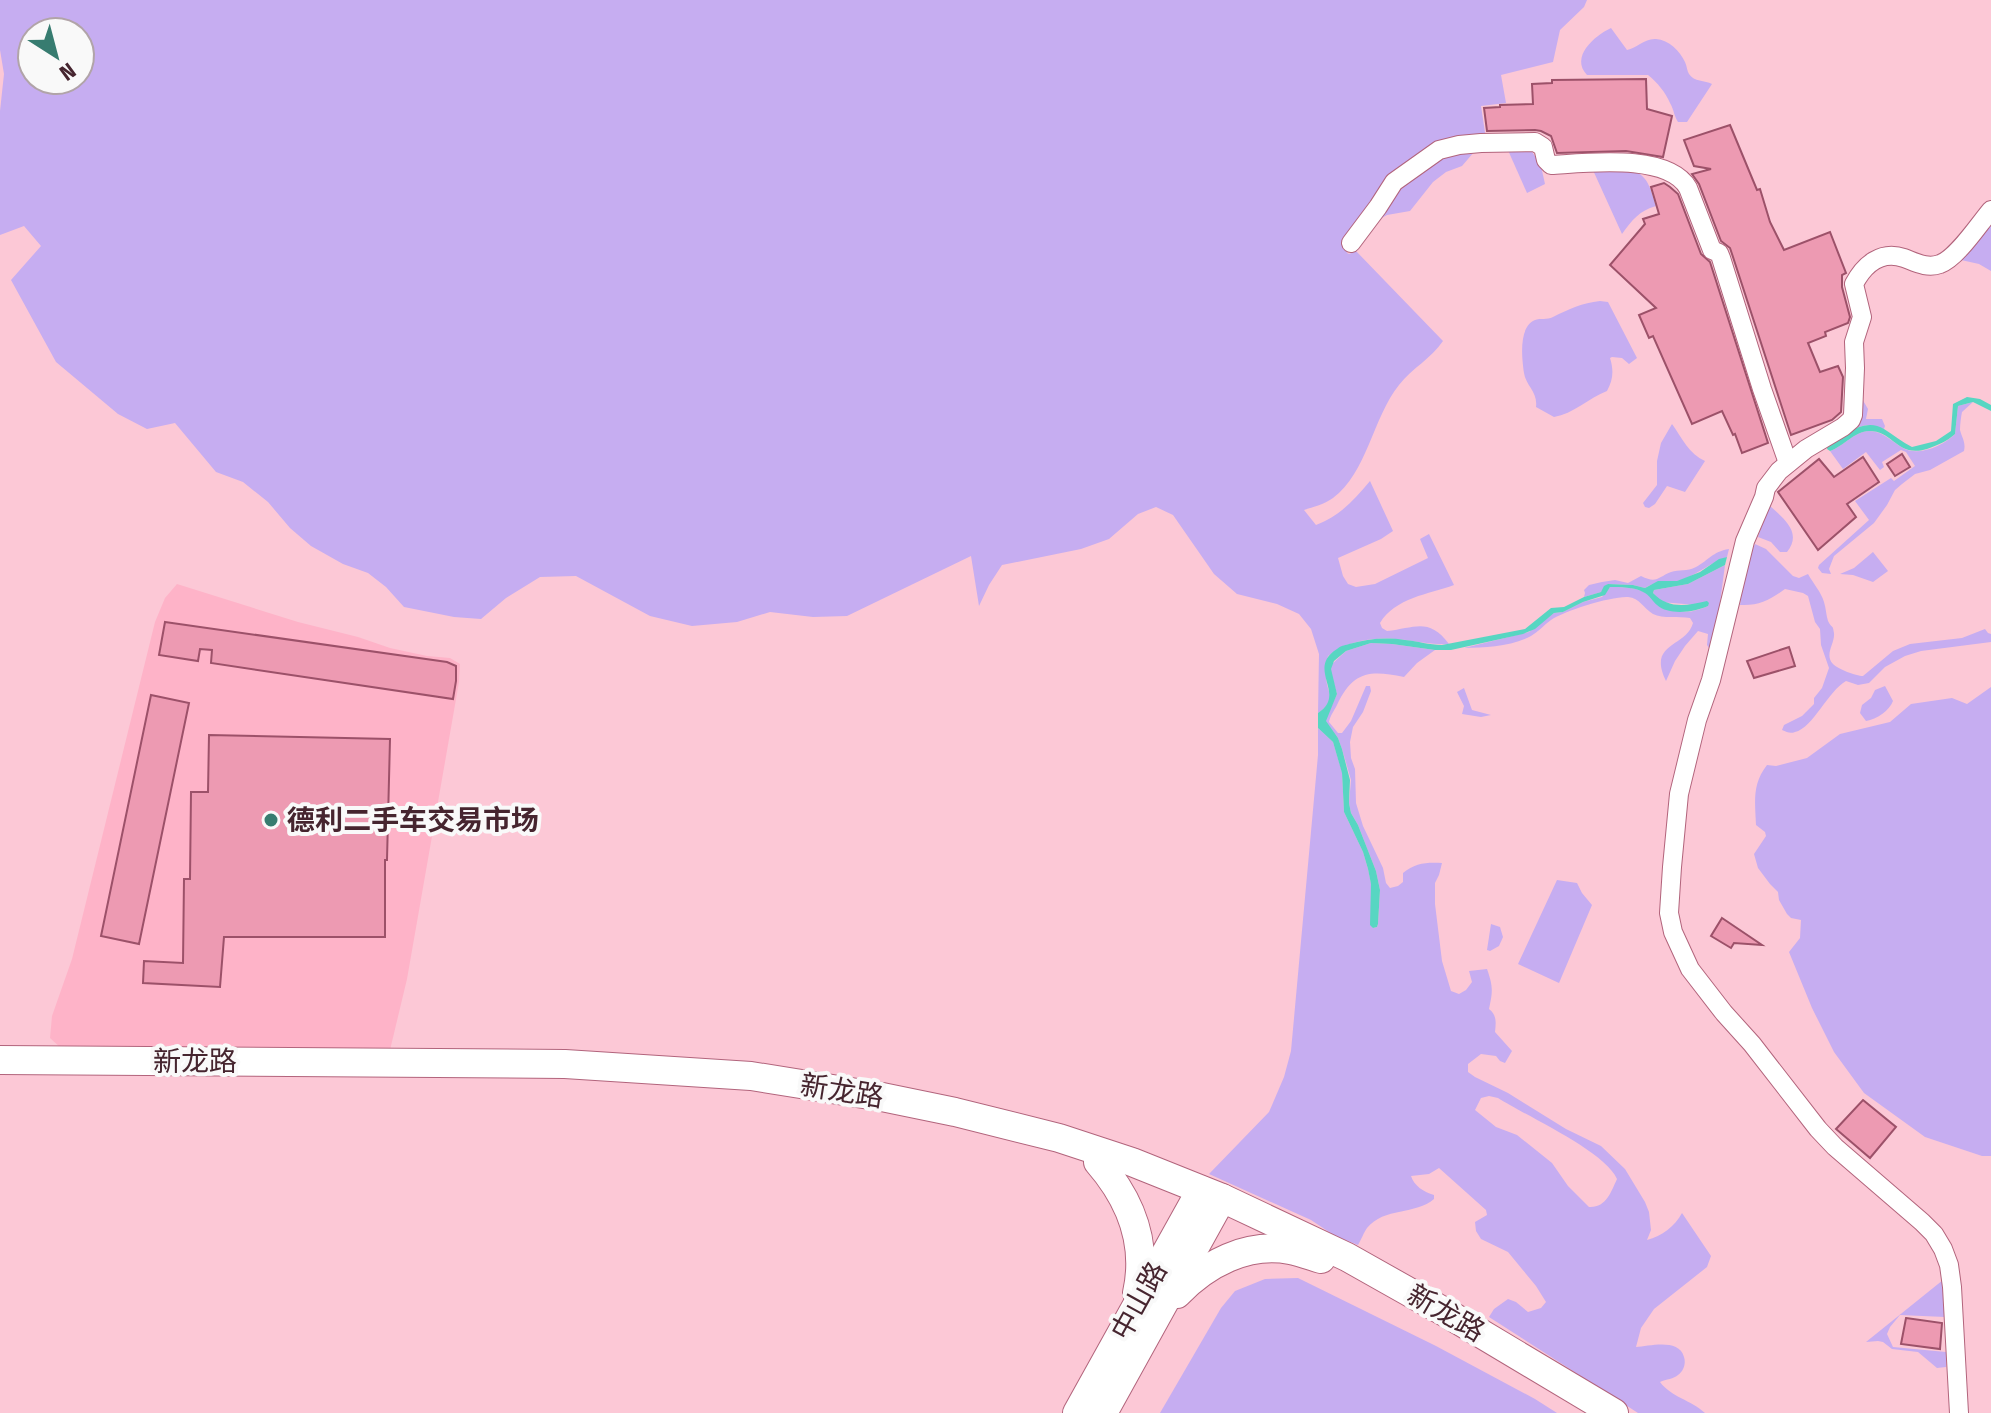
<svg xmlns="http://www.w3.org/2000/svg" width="1991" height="1413" font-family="'Fira Sans Condensed','Noto Sans SC',sans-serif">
	<rect width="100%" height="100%" fill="#fcc8d6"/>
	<polygon fill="#feb3c8" points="177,584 298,622 358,637 390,648 427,656 450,658 460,664 459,682 407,979 390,1050 62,1049 50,1038 52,1016 72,959 155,622 165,598"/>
	<g fill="#c6adf1" fill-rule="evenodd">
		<path d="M0,0h1587l-3,7 -24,23 -7,32 -52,13 5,28 -25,3 5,33 -47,6 -93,101 1,7 2,1 7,-3 87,90c-12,18 -31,27 -44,44 -26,32 -32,88 -66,113 -8,6 -20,9 -29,12l12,15c24,-9 38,-25 54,-44l23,50 -12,8 -43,19 5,18 5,8 8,3 19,-3 53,-26 -8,-19 9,-5 25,51c-25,9 -59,13 -74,38l2,5 5,3c28,-3 42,-14 62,13 -15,1 -28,-2 -43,-4 -27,-4 -57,-1 -78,16 -1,6 -3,14 -2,21 1,17 12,23 -8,36l1,-59 -8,-25 -12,-15 -22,-10 -40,-10 -23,-20 -41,-59 -17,-8 -18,7 -29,25 -28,10 -79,16 -13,20 -10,21 -8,-50 -124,60 -34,1 -43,-5 -33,10 -45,4 -42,-10 -74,-40 -36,1 -34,21 -25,21 -27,-2 -50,-10 -18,-20 -18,-14 -25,-9 -32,-18 -21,-18 -22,-26 -25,-20 -27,-10 -41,-49 -28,6 -29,-15 -62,-52 -45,-82 30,-34 -17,-20 -24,9v-124l4,-37 -4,-24zM32,32h48v48h-48z"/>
		<path d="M1611,28l16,22c10,-2 18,-12 29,-11 13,1 24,12 29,23 2,4 2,9 4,12 5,8 16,6 23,10l-25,38h-9c-4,-6 -4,-12 -8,-19 -4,-10 -13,-21 -22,-28h-61c-17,-18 7,-39 24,-47z"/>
		<polygon points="1507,148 1531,150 1541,166 1545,184 1527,193"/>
		<polygon points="1474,152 1462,166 1446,172 1433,182 1410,211 1387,215 1378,220 1395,190 1441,156"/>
		<path d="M1592,168l45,4c13,8 14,20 19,34 -17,5 -24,14 -34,28z"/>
		<polygon points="1991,223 1991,271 1979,264 1961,260"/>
		<path d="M1600,301l8,1 29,56 -8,6 -7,-6 -10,-1 -2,1c4,13 3,22 -3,33 -18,7 -34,23 -53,26l-18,-10c2,-15 -10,-21 -12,-34 -2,-14 -6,-46 11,-53 5,-2 12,0 18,-3 16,-8 29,-14 47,-16z"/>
		<polygon points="1861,397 1868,409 1866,419 1882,419 1885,426 1884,429 1866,425 1856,428"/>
		<path d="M1973,402l-11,10c-1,5 -2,12 -2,18 2,8 6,12 4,21l-34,19 -15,4 -13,10 -7,6 -8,15 -13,18 -40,33 -5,13 2,5 -9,-1 -4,-5 1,-3 50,-45 -14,-19 36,-23 3,3 21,-15 -9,-14 -5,-2 -19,12 2,5 -4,3 -14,-18 -23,17 -13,-18c14,-5 25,-20 39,-20 14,0 23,11 34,17 15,9 40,-2 52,-14l3,-28z"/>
		<path d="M1672,424c10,14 17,30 33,37l-20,31 -18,-6 -12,18 -6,4 -4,-1 -2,-4 14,-18v-24l4,-18z"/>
		<path d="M1769,505c14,13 34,27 18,47h-7l-9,-10 -13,-5z"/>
		<path d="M1755,544l11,5 27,27 6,2 9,-4c5,9 13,18 16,28 2,6 2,13 4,19 4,8 5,3 6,12 1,11 -10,21 -1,31 5,5 23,12 30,12l30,-25 17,-7 52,-6 23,-9 3,4 3,1v8l-70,9 -16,5 -20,11 -16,16 -11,2 -12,-4c-18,10 -33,47 -51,51 -5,2 -8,0 -13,-2l2,-5 18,-9 12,-12v-6l8,-10 7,-20 -8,-23 -1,-16 -5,-7 -7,-26 -5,-3 -18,-4c-15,11 -26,17 -45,16l6,-41z"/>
		<path d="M1729,549l-2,8c-15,5 -28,16 -43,22 -14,6 -23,-1 -39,9l-12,-3 -25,-1 -7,8 -17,5 1,-4 -1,-3 5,-5 13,-3 13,-2 13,3 13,-7c16,8 17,1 30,-4 8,-3 16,0 25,-5 13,-7 16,-15 33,-18z"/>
		<polygon points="1873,552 1888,571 1873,582 1853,575 1840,574 1854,568"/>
		<path d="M1725,565l-7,53 -9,30 -2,-3 1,-11 -10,-3 -13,15 -10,15 -9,20c-19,-39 20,-33 27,-58l-3,-5c-11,-2 -27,1 -37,-4 -10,-6 -13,-16 -25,-17 -17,-1 -64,14 -77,23 -7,5 -13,12 -20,16 -21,11 -45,11 -67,12l65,-16 25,-19 9,-1 20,-10 19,-5 8,-10c10,0 23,0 32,4 27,12 33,30 66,15l-47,-4 -8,-9 1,-3 34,-6z"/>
		<path d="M1371,643l21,1 43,6 -18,13 -13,14c-34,-7 -51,-6 -67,28 -3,6 -7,11 -8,17l9,11h4l9,-12 15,-35h4l1,5 -8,21 -10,15 -3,15 1,16 4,11 1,34 7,23 20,42 3,15 4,5 8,-2 5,-4v-9c12,-10 24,-11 39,-10l-3,12 -4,8v21l7,57 9,30 8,3 7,-4 6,-8 -3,-11 18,-2c6,17 6,22 2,40 8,6 7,14 6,23l17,19 -7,12 -5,-2 -4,-5 -15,-2 -13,10v8l7,5 33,16 58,36 35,17 24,23 20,33 4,10 2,18 -4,10c15,-4 28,-14 35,-27l29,43 -4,11 -53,42 -13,19 -5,19c14,-1 43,-9 48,10 2,6 0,14 -6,18 -4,4 -12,4 -18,7 11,15 31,18 45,31h-67l-149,-96 5,-8 14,-10 8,3 12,10 13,-4 5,-6 -10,-16 -28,-34 -27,-13 -5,-8 -1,-9 12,-7 -1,-5 -47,-42 -10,6 -18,2c3,10 13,16 23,19v4c-18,16 -50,8 -67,29 -3,4 -6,12 -9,17l-23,-9 -24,-16 -102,-46 60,-62 15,-35 7,-26 27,-296v-27l15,14 9,30 2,40 19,40 5,17 3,14v42l2,3 4,-1 1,-3 2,-34 -4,-19 -18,-46 -7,-12 -2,-10 2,-23 -9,-31 -4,-11 -13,-17 12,-27 -6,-21v-8l15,-14zM1489,1096l9,2c28,18 107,53 119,81 -6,13 -11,29 -28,28l-21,-21 -16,-23 -35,-28 -21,-8 -21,-17 6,-12z"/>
		<path d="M1885,686l8,15c-4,10 -16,18 -27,20l-6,-8 2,-8 9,-7 4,-8z"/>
		<path d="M1991,687v469h-9l-57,-19 -61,-44 -30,-41 -22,-44 -23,-56 11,-14 1,-18 -10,-2 -4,-4 -8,-14 -1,-8 -8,-8 -12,-16 -4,-14 12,-18 -1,-4 -9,-7c-1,-23 -4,-41 11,-60l9,1 31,-8 33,-24 50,-12 21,-18 41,-6 15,6z"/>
		<polygon points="1464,688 1472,710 1491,715 1481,717 1462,714 1464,706 1457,692"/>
		<polygon points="1557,880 1577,883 1582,893 1592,905 1559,983 1518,964"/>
		<polygon points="1491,924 1500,927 1503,937 1499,946 1490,951 1487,950"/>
		<polygon points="1298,1278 1436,1346 1535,1399 1557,1413 1160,1413 1221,1308 1235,1291 1265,1279"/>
		<polygon points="1943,1280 1945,1317 1900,1315 1890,1327 1887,1334 1893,1347 1946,1352 1946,1367 1937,1368 1918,1352 1892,1349 1883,1342 1878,1341 1866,1342"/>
	</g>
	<g fill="#57d6c2">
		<path d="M1967,397l13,2 11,6v6l-18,-9 -15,4 -3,28c-9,8 -17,11 -28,15 -30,9 -33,-18 -58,-18 -14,0 -25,15 -39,20l-3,-2 1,-5c16,-9 37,-27 56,-15 10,6 18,13 28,18l24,-6 15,-10 2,-27z"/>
		<path d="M1727,557l-2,8 -37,19 -34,6 -1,3c15,16 33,13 54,8l2,2 -1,3c-13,6 -39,10 -51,-1 -5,-4 -7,-10 -14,-13 -9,-5 -23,-5 -33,-5l-5,8 -22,7 -20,10 -9,1 -19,16 -12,5 -72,16h-16l-43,-6 -21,-1 -25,8 -12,10 -3,8 6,25 -11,27 12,17 4,11 8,31 -1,23 2,10 7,12 18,46 4,19 -2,34 -1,3 -4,1 -3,-3 1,-41 -3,-15 -5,-17 -19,-40 -2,-39 -9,-31 -15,-14v-15c30,-19 -13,-44 19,-64 5,-4 6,-3 12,-5 18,-5 36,-7 56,-4 13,1 24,5 37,5l83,-16 26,-21 13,-1 20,-10 17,-5 3,-6 4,-2 25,1 12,3 13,-7h19l23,-9 19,-13z"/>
	</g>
	<g fill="#ed9ab2" stroke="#9c5169" stroke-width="2">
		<polygon points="1646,79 1647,109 1672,116 1663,157 1626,151 1557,153 1551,136 1541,131 1535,130 1487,131 1484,108 1500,107 1500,105 1533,104 1532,84 1552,83 1552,80"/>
		<polygon points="1730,125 1757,190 1760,189 1770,222 1784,250 1830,232 1846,273 1842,275 1842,287 1850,317 1848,323 1825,332 1826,336 1808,343 1820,372 1838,366 1843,377 1841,412 1832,420 1791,435 1732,254 1730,248 1721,241 1699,184 1692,174 1711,169 1694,166 1684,140"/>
		<polygon points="1664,183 1670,187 1678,194 1701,254 1710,262 1768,443 1742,453 1735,434 1733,435 1722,411 1692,424 1653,336 1649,338 1639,315 1656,308 1610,265 1645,224 1643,219 1659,214 1651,187"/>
		<polygon points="1902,454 1910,467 1895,476 1887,464"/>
		<polygon points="1863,457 1879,482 1847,504 1856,517 1818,550 1778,492 1819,459 1834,477"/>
		<polygon points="165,622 447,662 456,666 456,681 453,699 211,663 212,650 200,649 198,661 159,655"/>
		<polygon points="1789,647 1795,666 1754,678 1747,661"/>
		<polygon points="151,695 189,703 139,944 101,936"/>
		<polygon points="209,735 390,739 387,860 385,860 385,937 224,937 220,987 143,983 144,961 183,963 184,879 190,879 191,792 208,792"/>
		<polygon points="1722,918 1762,945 1734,943 1731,948 1711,936"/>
		<polygon points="1863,1100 1896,1127 1870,1158 1836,1129"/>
		<polygon points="1906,1318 1942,1323 1940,1349 1901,1344"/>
	</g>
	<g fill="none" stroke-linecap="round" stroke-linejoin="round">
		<defs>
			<g id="street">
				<path d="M1351,243l27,-36 16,-25 45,-32 20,-5 22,-2 54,-1 8,5 3,13 5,5c36,-2 117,-12 137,23l24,62 7,3 2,5 41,131 26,74"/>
				<path d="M1959,1413l-7,-126 -3,-22 -6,-16 -9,-15 -12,-12 -87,-75 -17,-18 -66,-85 -28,-31 -34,-44 -17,-37 -4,-19 3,-46 7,-73 18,-74 14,-40 34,-139 19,-44 2,-9 13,-17 27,-22 37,-22 8,-7 2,-5 2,-47 -1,-26 8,-25 -8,-33c10,-19 27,-34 50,-26 11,4 23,11 36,6 17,-6 39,-40 51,-54"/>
			</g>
			<g id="primary">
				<polyline points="0,1060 565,1064 751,1076 882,1097 955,1112 1059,1138 1132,1162 1222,1198 1347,1257 1450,1315 1614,1413"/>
				<path d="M1098,1162c33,38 50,81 39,131"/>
				<path d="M1177,1294c29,-30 70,-52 113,-44 10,2 21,6 31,9"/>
				<polyline points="1077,1413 1201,1190"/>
				<polyline points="1103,1413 1222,1198"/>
			</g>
		</defs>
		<use href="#street" stroke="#b2647c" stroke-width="20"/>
		<use href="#primary" stroke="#b2647c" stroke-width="30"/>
		<use href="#street" stroke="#fff" stroke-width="18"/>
		<use href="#primary" stroke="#fff" stroke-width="28"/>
	</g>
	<circle fill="#377c70" stroke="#f9f9f9" stroke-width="3" cx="271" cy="820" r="8"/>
	<g text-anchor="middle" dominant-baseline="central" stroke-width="8" stroke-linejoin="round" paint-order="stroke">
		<g font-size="28" font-weight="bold" fill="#46252f" stroke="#f9f9f9" text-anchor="start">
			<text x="287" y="820">德利二手车交易市场</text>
		</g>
		<g font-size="28" fill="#46252f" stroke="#f9f9f9">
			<text x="195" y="1061">新龙路</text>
			<text transform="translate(842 1091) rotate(9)">新龙路</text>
			<text transform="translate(1139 1301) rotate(-61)">中山路</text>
			<text transform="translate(1446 1313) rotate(30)">新龙路</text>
		</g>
	</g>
	<g transform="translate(56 56) rotate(144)"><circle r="38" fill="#f9f9f9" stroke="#b1a4a8" stroke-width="2"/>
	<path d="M0-6L14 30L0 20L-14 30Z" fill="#377c70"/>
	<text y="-12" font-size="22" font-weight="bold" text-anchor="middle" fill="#46252f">N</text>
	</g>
</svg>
